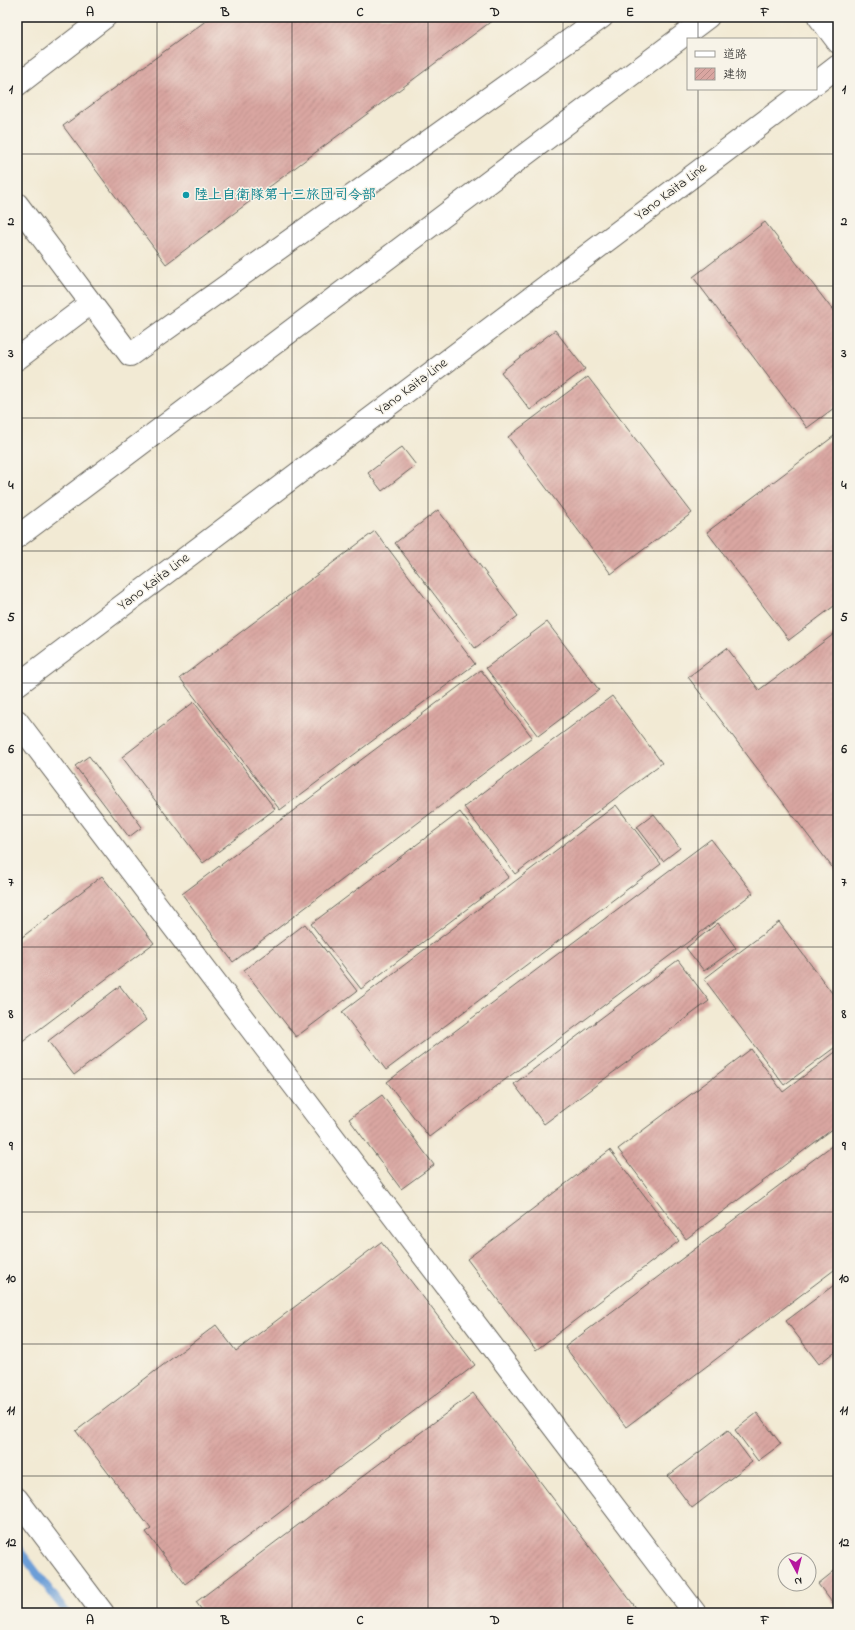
<svg xmlns="http://www.w3.org/2000/svg" width="855" height="1630" font-family="'Indie Flower','Klee One',sans-serif">
	<defs>
		<pattern id="building-hatch" width="6" height="6" patternUnits="userSpaceOnUse"><rect width="6" height="6" fill="#d9a6a1"/><path d="M-1 1l2-2M0 6l6-6M5 7l2-2" fill="none" stroke="#ba8e8a"/></pattern>
	</defs>
	<rect width="100%" height="100%" fill="#f7f3e8"/>
	<filter id="ink" filterUnits="userSpaceOnUse"><feTurbulence type="fractalNoise" baseFrequency=".025" numOctaves="2"/><feDisplacementMap in="SourceGraphic" scale="8" xChannelSelector="R" yChannelSelector="G"/><feConvolveMatrix kernelMatrix="1 2 1 2 8 2 1 2 1" color-interpolation-filters="sRGB"/></filter>
	<filter id="wash" filterUnits="userSpaceOnUse"><feTurbulence type="fractalNoise" baseFrequency=".012" numOctaves="4" result="noise"/><feDisplacementMap in="SourceGraphic" scale="16" xChannelSelector="R" yChannelSelector="G"/><feGaussianBlur stdDeviation="0.9" result="paint"/><feColorMatrix in="noise" values="0 0 0 0 0 0 0 0 0 0 0 0 0 0 0 0 0 1.4 0 .05"/><feComposite in="paint" operator="in"/></filter>
	<g filter="url(#wash)">
		<rect width="100%" height="100%" fill="#f2ead4"/>
		<g fill="none" stroke-linecap="round" stroke-linejoin="round">
			<polyline stroke="#6c9ed7" stroke-width="8" points="17,1547 67,1613"/>
		</g>
		<g id="blocks">
			<g fill="url(#building-hatch)">
				<polygon points="211,17 497,17 166,264 63,126"/>
				<polygon points="765,222 838,317 838,405 807,428 693,277"/>
				<polygon points="555,330 585,369 530,410 501,372"/>
				<polygon points="588,377 692,513 611,574 508,437"/>
				<polygon points="838,433 838,603 789,640 707,532"/>
				<polygon points="402,447 416,465 382,491 368,473"/>
				<polygon points="438,510 518,616 475,648 395,543"/>
				<polygon points="375,531 475,664 280,810 180,678"/>
				<polygon points="547,622 599,690 538,736 486,668"/>
				<polygon points="838,631 838,875 688,677 727,648 759,690"/>
				<polygon points="481,670 532,737 233,962 182,894"/>
				<polygon points="612,696 662,763 515,874 464,807"/>
				<polygon points="194,702 275,809 203,863 122,757"/>
				<polygon points="89,756 142,827 129,837 75,766"/>
				<polygon points="616,805 661,864 386,1070 342,1012"/>
				<polygon points="460,812 509,877 361,989 311,924"/>
				<polygon points="654,814 680,848 663,861 637,827"/>
				<polygon points="711,839 753,893 429,1137 387,1082"/>
				<polygon points="102,876 154,943 17,1046 17,941"/>
				<polygon points="779,922 838,1001 838,1045 784,1085 704,979"/>
				<polygon points="718,923 736,948 704,971 686,948"/>
				<polygon points="305,924 357,991 296,1037 244,970"/>
				<polygon points="678,960 709,1001 544,1124 514,1084"/>
				<polygon points="120,986 146,1020 74,1075 48,1041"/>
				<polygon points="751,1049 783,1092 838,1050 838,1125 686,1239 618,1149"/>
				<polygon points="382,1095 434,1165 401,1189 349,1119"/>
				<polygon points="838,1141 838,1267 626,1427 565,1347"/>
				<polygon points="610,1150 679,1241 536,1350 467,1259"/>
				<polygon points="381,1242 475,1365 185,1584 146,1532 151,1529 76,1431 216,1325 236,1351"/>
				<polygon points="838,1282 838,1349 819,1364 786,1321"/>
				<polygon points="473,1393 640,1613 204,1613 196,1602"/>
				<polygon points="757,1413 781,1444 758,1461 735,1430"/>
				<polygon points="728,1430 752,1462 692,1508 668,1476"/>
				<polygon points="838,1568 838,1610 818,1584"/>
			</g>
		</g>
	</g>
	<g filter="url(#ink)">
		<use href="#blocks" fill-opacity="0" stroke="#67645c" stroke-width="1"/>
		<g fill="none" stroke-linecap="round" stroke-linejoin="round">
			<defs>
				<g id="minor">
					<polyline points="819,17 838,42"/>
					<polyline points="17,85 105,17"/>
					<polyline points="17,204 91,303"/>
					<polyline points="17,359 91,303 130,355 602,17"/>
					<polyline points="17,721 695,1613"/>
					<polyline points="17,1499 103,1613"/>
				</g>
				<g id="major">
					<polyline points="816,83 838,66"/>
					<polyline points="17,537 708,17"/>
					<polyline points="17,685 808,89"/>
				</g>
			</defs>
			<use href="#minor" stroke="#67645c" stroke-width="24"/>
			<use href="#major" stroke="#67645c" stroke-width="24"/>
			<use href="#minor" stroke="#fff" stroke-width="22"/>
			<use href="#major" stroke="#fff" stroke-width="22"/>
		</g>
	</g>
	<path fill="none" stroke="#1c1c1c" stroke-width="1" stroke-opacity="0.55" d="M157,17v1596M292,17v1596M428,17v1596M563,17v1596M698,17v22M698,89v1524M17,154h821M17,286h821M17,418h821M17,551h821M17,683h821M17,815h821M17,947h821M17,1079h821M17,1212h821M17,1344h821M17,1476h821"/>
	<circle fill="#0f9aa8" stroke="#f7f3e8" stroke-width="1.5" cx="186" cy="195" r="4"/>
	<g text-anchor="middle" dominant-baseline="central" stroke-width="3" stroke-linejoin="round" paint-order="stroke">
		<g font-size="14" fill="#1c1c1c" stroke="#f7f3e8">
			<text transform="translate(671 192) rotate(-37)">Yano Kaita Line</text>
			<text transform="translate(412 387) rotate(-37)">Yano Kaita Line</text>
			<text transform="translate(154 582) rotate(-37)">Yano Kaita Line</text>
		</g>
		<g font-size="14" font-weight="bold" fill="#0d838f" stroke="#f7f3e8" text-anchor="start">
			<text x="194" y="195">陸上自衛隊第十三旅団司令部</text>
		</g>
	</g>
	<rect width="855" height="1630" fill="none" stroke="#f7f3e8" stroke-width="44"/>
	<rect x="687" y="38" width="130" height="52" fill="#f7f3e8" stroke="#9f9d96"/>
	<rect x="695" y="51" width="20" height="6" fill="#ffffff" stroke="#9f9d96"/>
	<text x="723" y="58" font-size="12" fill="#1c1c1c">道路</text>
	<rect x="695" y="68" width="20" height="12" fill="url(#building-hatch)" stroke="#9f9d96"/>
	<text x="723" y="78" font-size="12" fill="#1c1c1c">建物</text>
	<g transform="translate(797 1572) rotate(173)"><circle r="19" fill="#f7f3e8" stroke="#9f9d96"/>
	<path d="M0-3L7 15L0 10L-7 15Z" fill="#b5179e"/>
	<text y="-6" font-size="11" font-weight="bold" text-anchor="middle" fill="#1c1c1c">N</text>
	</g>
	<rect x="22" y="22" width="811" height="1586" fill="none" stroke="#1c1c1c" stroke-width="1.5"/>
	<g font-size="13" text-anchor="middle" font-weight="bold" fill="#1c1c1c">
		<text x="90" y="16">A</text>
		<text x="225" y="16">B</text>
		<text x="360" y="16">C</text>
		<text x="495" y="16">D</text>
		<text x="630" y="16">E</text>
		<text x="765" y="16">F</text>
		<text x="11" y="93">1</text>
		<text x="844" y="93">1</text>
		<text x="11" y="225">2</text>
		<text x="844" y="225">2</text>
		<text x="11" y="357">3</text>
		<text x="844" y="357">3</text>
		<text x="11" y="489">4</text>
		<text x="844" y="489">4</text>
		<text x="11" y="621">5</text>
		<text x="844" y="621">5</text>
		<text x="11" y="753">6</text>
		<text x="844" y="753">6</text>
		<text x="11" y="886">7</text>
		<text x="844" y="886">7</text>
		<text x="11" y="1018">8</text>
		<text x="844" y="1018">8</text>
		<text x="11" y="1150">9</text>
		<text x="844" y="1150">9</text>
		<text x="11" y="1282">10</text>
		<text x="844" y="1282">10</text>
		<text x="11" y="1414">11</text>
		<text x="844" y="1414">11</text>
		<text x="11" y="1546">12</text>
		<text x="844" y="1546">12</text>
		<text x="90" y="1624">A</text>
		<text x="225" y="1624">B</text>
		<text x="360" y="1624">C</text>
		<text x="495" y="1624">D</text>
		<text x="630" y="1624">E</text>
		<text x="765" y="1624">F</text>
	</g>
</svg>
